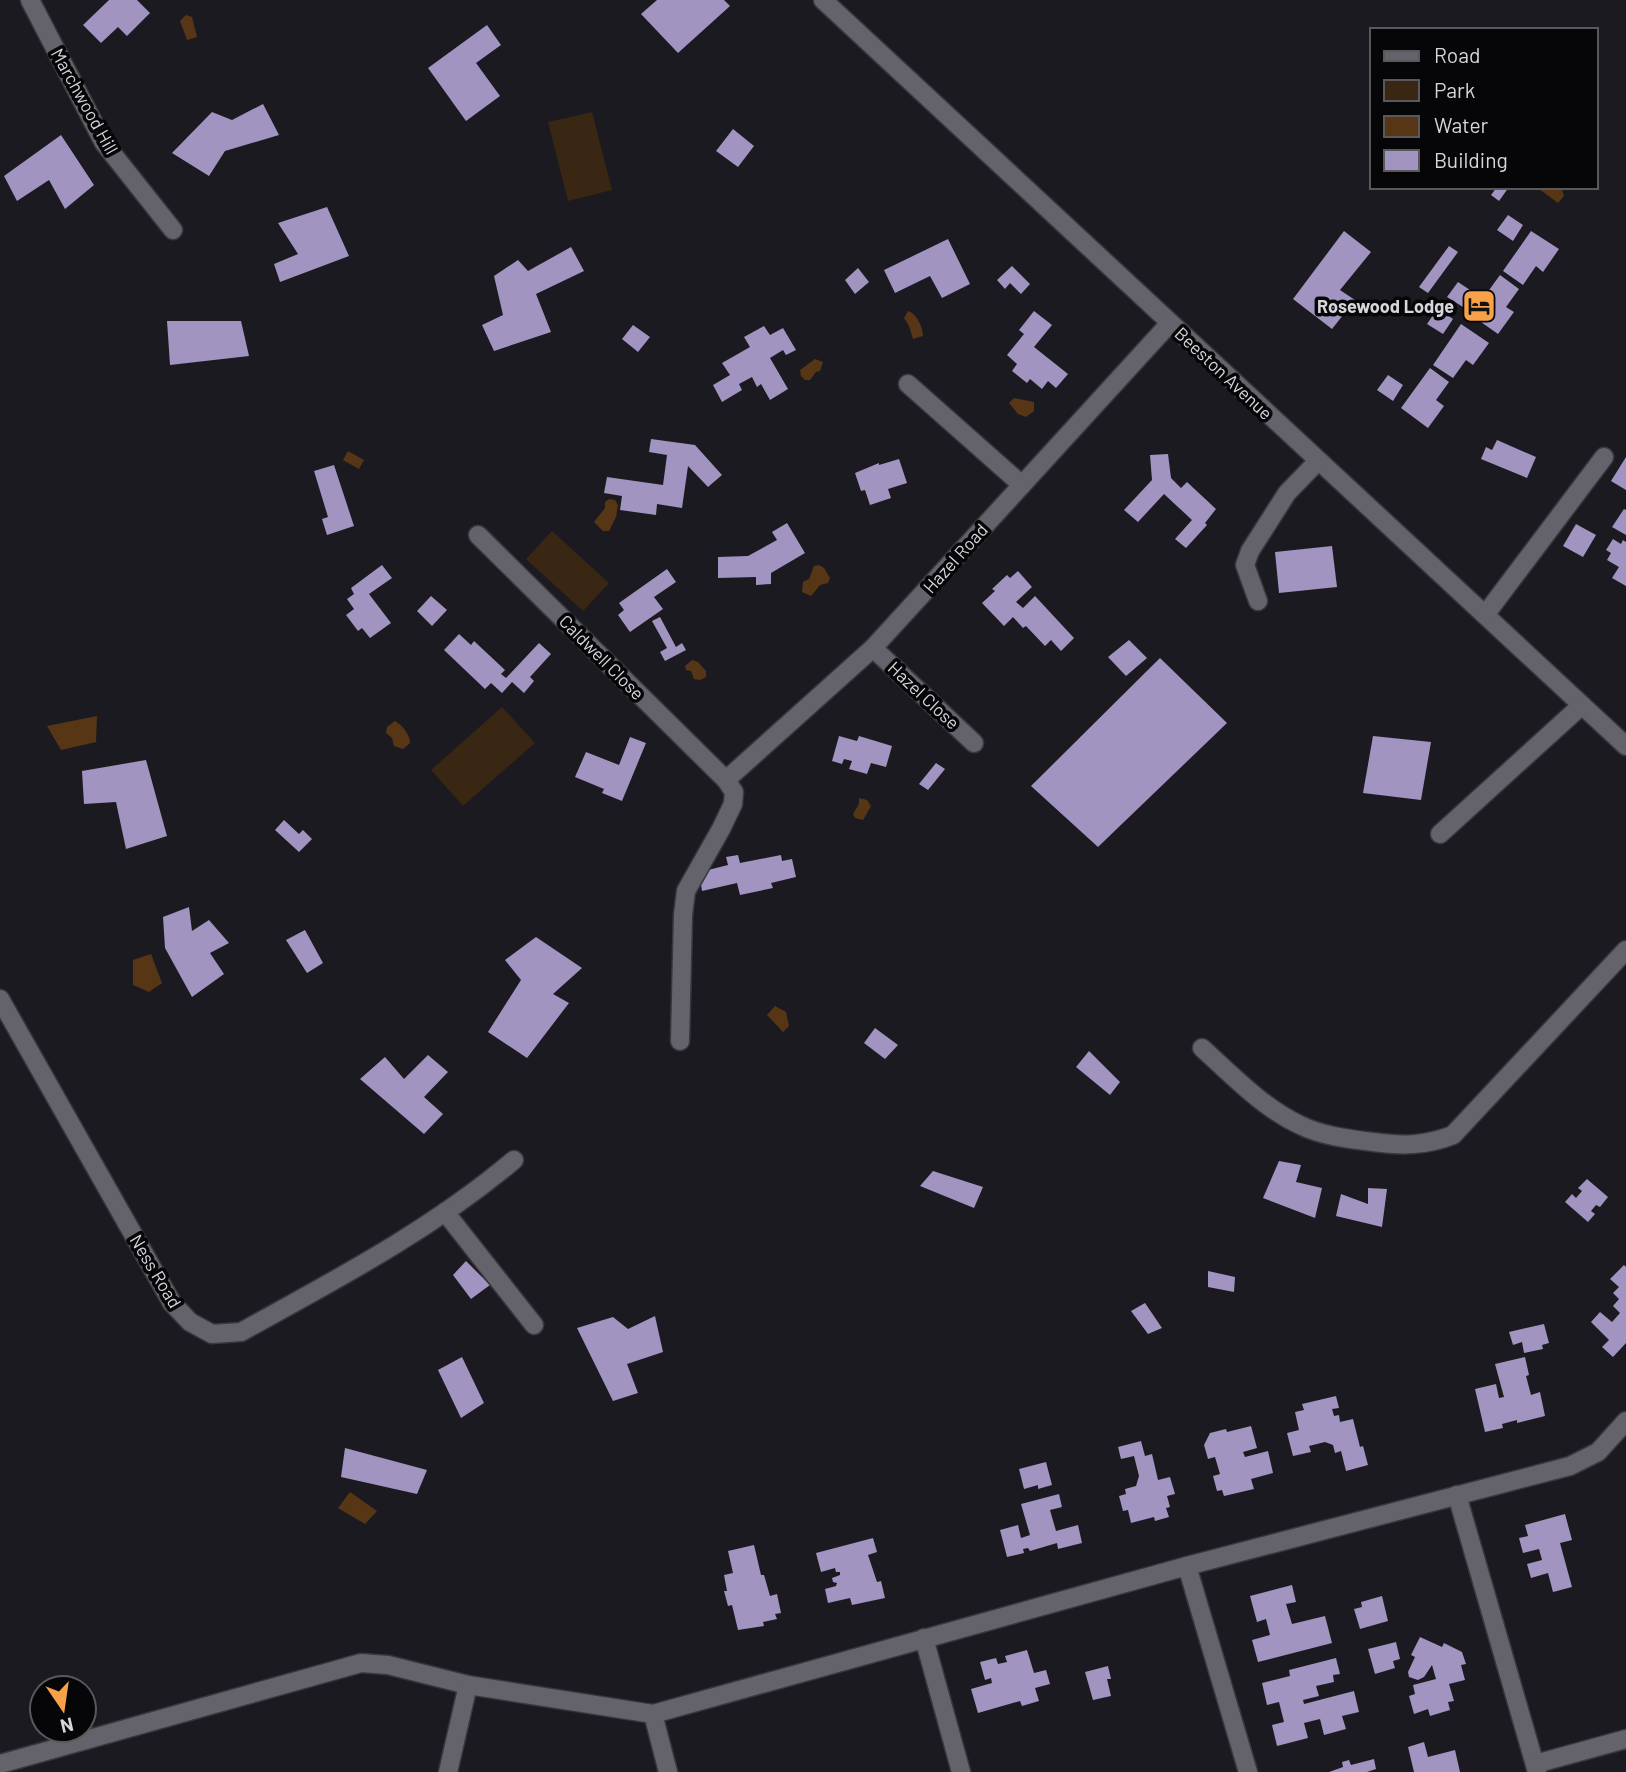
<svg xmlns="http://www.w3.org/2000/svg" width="1626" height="1772" font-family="Barlow,sans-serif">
	<rect width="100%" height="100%" fill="#1c1a21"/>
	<g fill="#392613">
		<polygon points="592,112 612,190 568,201 548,122"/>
		<polygon points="552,531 609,583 583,611 526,559"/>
		<polygon points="502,707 535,743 463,806 431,770"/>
	</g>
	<g fill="#573616">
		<polygon points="186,15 192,17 197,37 187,40 180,21"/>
		<polygon points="1540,187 1561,187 1564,196 1558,203 1539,189"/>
		<path d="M908,311c8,2 15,16 15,25l-10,3 -4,-13 -5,-8z"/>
		<polygon points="815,359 823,362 820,371 816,372 810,380 805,380 801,376 800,370"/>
		<polygon points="1014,398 1034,402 1034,411 1026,417 1018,414 1009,403"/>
		<polygon points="348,451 364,460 359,469 343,460"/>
		<polygon points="609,499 615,500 618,505 616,517 609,531 603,531 594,522 605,508 605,502"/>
		<polygon points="819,565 824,568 830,578 828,583 820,585 811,596 802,592 803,582 809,579 814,566"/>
		<polygon points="692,660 698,662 706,671 706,677 700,680 694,679 691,671 686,670 685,666"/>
		<polygon points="97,716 96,742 61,750 47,726"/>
		<path d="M395,721c7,4 15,13 15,22l-7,6 -9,-3 -2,-8 -6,-5 1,-6z"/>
		<polygon points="859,798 867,800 871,806 863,820 855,818 853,814 859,804"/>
		<polygon points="151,954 162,983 149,992 133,985 133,960"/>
		<polygon points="775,1006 786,1012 789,1026 783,1032 767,1015"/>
		<polygon points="350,1492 377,1511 365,1524 338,1508"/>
	</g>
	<g fill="#a194c1">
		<polygon points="109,0 137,0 150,13 127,36 118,27 101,43 83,25"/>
		<polygon points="657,0 724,0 730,6 678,53 641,14"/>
		<polygon points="487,25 501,45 476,63 500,96 466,121 428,68"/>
		<polygon points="263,104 279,135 225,151 209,176 172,153 212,112 232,120"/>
		<polygon points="733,129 754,146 738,167 716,151"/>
		<polygon points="61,135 94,185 65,209 49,180 17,201 4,176"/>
		<polygon points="1497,187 1509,187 1499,201 1491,195"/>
		<polygon points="327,207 349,256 280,282 274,264 298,254 278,223"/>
		<polygon points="1508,215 1523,225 1513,241 1497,230"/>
		<polygon points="1344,231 1371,252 1340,290 1355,300 1332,329 1293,299"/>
		<polygon points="1531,231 1559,249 1543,272 1536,266 1523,285 1503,271"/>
		<polygon points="948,239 970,284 942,298 930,276 895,293 884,270"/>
		<polygon points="1449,246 1458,252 1428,293 1419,287"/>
		<polygon points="571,247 584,271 536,294 551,332 494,351 482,325 503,315 494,276 518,260 528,271"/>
		<polygon points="1012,266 1030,284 1021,294 1010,283 1005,289 997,280"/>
		<polygon points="858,268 869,282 855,294 845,280"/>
		<polygon points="1500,275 1519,289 1506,307 1514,312 1498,334 1471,315"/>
		<polygon points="1458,282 1473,292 1463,307 1447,297"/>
		<polygon points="1438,308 1453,319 1443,334 1427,324"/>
		<polygon points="1034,311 1052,325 1034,347 1068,374 1056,388 1048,381 1042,389 1030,379 1027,383 1012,371 1017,364 1007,355 1024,334 1019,330"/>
		<polygon points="167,321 241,321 249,356 170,365"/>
		<polygon points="1461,324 1489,343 1473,365 1466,360 1453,378 1433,365"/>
		<polygon points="633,325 650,337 638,352 622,339"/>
		<polygon points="764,326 770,335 783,328 796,350 786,355 783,350 770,358 788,389 770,400 761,384 757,387 752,377 739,384 742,390 722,402 713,385 730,375 722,363 750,347 744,337"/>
		<polygon points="1430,368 1449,382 1436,400 1444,406 1428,428 1401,408"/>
		<polygon points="1388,375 1403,385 1393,401 1377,390"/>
		<polygon points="651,439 695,445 722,475 708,487 688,466 682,508 657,504 656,515 620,510 622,496 604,493 607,477 663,485 667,455 649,452"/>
		<polygon points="1497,440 1536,457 1527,478 1481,459 1486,447 1492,450"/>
		<polygon points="1168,454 1171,478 1181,488 1187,482 1216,509 1205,523 1207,525 1186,548 1175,539 1192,520 1164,494 1138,522 1124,510 1152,480 1150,455"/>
		<polygon points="1626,457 1626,490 1611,481"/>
		<polygon points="899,459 907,483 888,489 891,498 870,505 865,490 861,491 855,473 879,463 879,465"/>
		<polygon points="334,465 354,526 327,535 322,519 328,517 314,471"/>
		<polygon points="1624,509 1626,510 1626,535 1612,527"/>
		<polygon points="787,523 805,553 771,573 771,584 756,585 756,577 718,578 718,557 748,556 777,540 772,532"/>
		<polygon points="1576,524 1596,535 1583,557 1563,546"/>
		<polygon points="1613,539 1621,544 1623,540 1626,542 1626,586 1612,578 1619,567 1607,560 1611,553 1606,550"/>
		<polygon points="1332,546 1337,587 1279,593 1275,552"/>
		<polygon points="382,565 392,578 369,594 391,623 370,638 362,628 358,631 346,615 354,609 347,599 354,594 351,588"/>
		<polygon points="667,569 676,582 654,597 663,609 630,632 618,615 624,610 619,603"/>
		<polygon points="1018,571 1032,587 1016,602 1023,608 1035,596 1074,638 1061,651 1051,640 1045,646 1026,626 1023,628 1013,617 1004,626 982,603 995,591 992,589 1007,575 1010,578"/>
		<polygon points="431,596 447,610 432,626 417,611"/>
		<polygon points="660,617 676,647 682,643 686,650 665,661 660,652 667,648 652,621"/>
		<polygon points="459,634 471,645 474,641 505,670 501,674 506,678 539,643 551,654 530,677 534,681 524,693 512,682 502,693 491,683 485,689 444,650"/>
		<polygon points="1129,640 1147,658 1126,676 1108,657"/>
		<polygon points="1160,658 1227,723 1098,847 1031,786"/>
		<polygon points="839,736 857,741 859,736 892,746 886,767 871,763 867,774 849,769 852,761 844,759 842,764 832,761"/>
		<polygon points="1373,736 1431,742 1421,800 1363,793"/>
		<polygon points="630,737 646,743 622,801 602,793 604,789 575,777 586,752 619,765"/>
		<polygon points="146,760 167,836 126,849 116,802 84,804 82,771"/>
		<polygon points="936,763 945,769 928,790 919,784"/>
		<polygon points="284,820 299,834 303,830 312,839 299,852 275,830"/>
		<polygon points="738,855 740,863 781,855 782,861 792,859 796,877 771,883 773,888 740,895 737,883 702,891 700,878 705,876 704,871 728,865 726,857"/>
		<polygon points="189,907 192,931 209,920 229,943 210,953 224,974 192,997 165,948 163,917"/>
		<polygon points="305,930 323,963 307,973 286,940"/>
		<polygon points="536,937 582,968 553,994 569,1003 527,1058 488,1032 521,980 505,960"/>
		<polygon points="875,1028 898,1045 885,1059 864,1043"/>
		<polygon points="1089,1051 1120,1082 1110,1095 1076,1067"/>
		<polygon points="428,1055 448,1072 424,1097 443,1114 424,1134 360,1079 385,1057 404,1079"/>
		<polygon points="1279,1161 1301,1165 1296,1182 1322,1188 1315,1218 1263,1198"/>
		<polygon points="933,1171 983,1187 974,1208 920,1186"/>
		<polygon points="1587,1179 1608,1197 1600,1207 1596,1205 1591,1211 1595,1214 1588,1222 1565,1202 1572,1194 1576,1198 1582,1191 1578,1188"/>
		<polygon points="1368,1188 1387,1189 1382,1227 1336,1216 1341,1194 1368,1204"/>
		<polygon points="466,1261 490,1285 471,1299 453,1275"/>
		<polygon points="1624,1265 1626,1267 1626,1343 1613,1357 1602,1347 1609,1340 1591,1322 1600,1312 1612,1322 1620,1313 1613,1306 1619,1299 1613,1293 1619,1287 1610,1279"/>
		<polygon points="1208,1271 1235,1277 1234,1292 1208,1287"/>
		<polygon points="1145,1303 1162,1328 1148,1334 1131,1311"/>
		<polygon points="655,1316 663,1352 627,1364 638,1393 613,1401 577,1328 613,1317 628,1329"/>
		<polygon points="1544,1324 1549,1343 1542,1345 1543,1349 1524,1353 1522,1342 1513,1345 1509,1332"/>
		<polygon points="462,1357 484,1403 461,1418 438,1370"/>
		<polygon points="1525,1357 1529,1375 1526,1376 1531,1395 1540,1392 1545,1416 1517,1423 1517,1420 1502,1424 1503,1428 1485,1432 1475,1389 1496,1384 1499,1398 1504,1397 1495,1364"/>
		<polygon points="1336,1396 1339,1408 1332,1409 1334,1416 1339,1415 1340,1422 1353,1419 1360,1447 1363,1446 1368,1465 1346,1471 1341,1451 1335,1453 1333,1445 1325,1442 1309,1446 1311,1452 1293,1456 1287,1433 1299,1430 1295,1412 1304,1410 1302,1404"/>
		<polygon points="1251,1426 1257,1448 1243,1452 1245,1457 1268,1451 1273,1473 1251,1479 1254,1489 1224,1496 1222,1490 1217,1491 1213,1476 1220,1474 1215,1457 1208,1459 1204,1445 1210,1433 1226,1429 1227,1432"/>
		<polygon points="1141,1441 1145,1456 1152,1454 1158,1480 1170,1477 1175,1494 1167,1496 1170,1507 1166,1508 1169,1517 1155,1521 1154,1517 1131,1523 1128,1510 1123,1511 1119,1496 1126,1494 1125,1489 1136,1486 1139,1476 1134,1456 1121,1459 1118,1447"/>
		<polygon points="345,1448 427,1470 417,1494 341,1477"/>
		<polygon points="1046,1462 1052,1485 1038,1489 1038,1485 1024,1489 1019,1469"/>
		<polygon points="1059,1494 1062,1507 1050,1510 1056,1531 1078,1525 1082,1543 1058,1549 1057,1543 1030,1551 1028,1548 1023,1549 1024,1553 1007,1557 1000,1530 1018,1525 1021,1538 1030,1535 1021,1504"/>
		<polygon points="1565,1514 1572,1540 1560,1543 1572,1587 1553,1592 1548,1573 1531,1578 1527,1564 1542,1560 1539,1549 1523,1553 1519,1538 1528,1536 1525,1525"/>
		<polygon points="873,1538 877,1552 868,1555 877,1582 881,1581 885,1598 852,1605 850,1598 828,1603 825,1589 836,1586 837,1583 833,1582 832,1578 840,1575 840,1572 836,1572 835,1568 821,1572 816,1553"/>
		<polygon points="754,1545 761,1575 764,1575 770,1596 777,1594 781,1613 775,1614 777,1619 763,1622 764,1626 738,1630 732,1605 728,1606 724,1591 727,1591 724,1575 733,1573 728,1551"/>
		<polygon points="1292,1585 1296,1602 1286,1604 1292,1624 1325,1616 1332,1643 1258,1662 1252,1640 1270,1635 1266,1619 1257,1622 1250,1596"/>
		<polygon points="1382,1596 1388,1621 1360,1629 1354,1609 1362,1607 1361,1602"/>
		<polygon points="1420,1637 1442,1647 1444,1643 1462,1652 1466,1664 1461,1665 1465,1680 1449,1684 1454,1701 1448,1702 1450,1710 1430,1716 1428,1709 1414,1714 1409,1696 1415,1694 1413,1685 1436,1679 1432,1665 1424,1677 1418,1680 1409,1677 1408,1672 1415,1657 1411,1655"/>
		<polygon points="1396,1642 1400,1659 1393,1661 1395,1668 1375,1674 1368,1649"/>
		<polygon points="1027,1650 1034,1673 1046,1670 1050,1684 1035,1688 1039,1701 1022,1706 1020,1701 978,1713 971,1689 992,1683 991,1678 985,1680 980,1662 996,1658 998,1664 1007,1662 1005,1656"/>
		<polygon points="1336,1658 1340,1674 1333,1675 1334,1682 1316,1686 1319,1696 1303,1700 1304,1704 1354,1691 1359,1712 1342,1716 1346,1729 1324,1735 1320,1719 1304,1723 1308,1738 1277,1746 1272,1725 1284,1722 1279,1702 1267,1705 1262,1683 1290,1676 1289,1670"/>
		<polygon points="1108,1666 1111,1679 1107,1679 1111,1696 1093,1700 1085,1672"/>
		<polygon points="1424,1742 1428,1757 1455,1750 1460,1772 1414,1772 1408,1747"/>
		<polygon points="1374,1759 1376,1769 1367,1772 1329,1772 1343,1767 1342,1762 1349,1760 1351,1765"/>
	</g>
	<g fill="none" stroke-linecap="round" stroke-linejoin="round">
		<defs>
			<g id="minor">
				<polyline points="30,0 104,143 173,230"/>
				<polyline points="823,0 1626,746"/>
				<polyline points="908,384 1022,485"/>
				<polyline points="478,535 726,780 734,792 733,804 721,829 686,891 683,915 680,1041"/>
				<polyline points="1258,601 1245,565 1250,551 1287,493 1318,461"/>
				<polyline points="1485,615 1604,457"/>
				<polyline points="873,648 974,743"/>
				<polyline points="726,780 873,648 1170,323"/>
				<polyline points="1440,834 1582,705"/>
				<path d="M0,999l172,304 18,19 22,12 29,-2c94,-52 190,-102 273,-172"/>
				<path d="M1202,1048c30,27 61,60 98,77 22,11 49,14 73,17 29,4 52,4 80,-7l173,-185"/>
				<polyline points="445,1212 534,1325"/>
				<polyline points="1457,1495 1537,1772"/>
				<polyline points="1187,1566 1248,1772"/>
				<polyline points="924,1638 961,1772"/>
				<polyline points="653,1714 668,1772"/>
				<polyline points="0,1764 361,1663 388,1665 468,1685 653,1714 1187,1566 1570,1466 1598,1452 1626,1421"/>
				<polyline points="1535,1764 1626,1739"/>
				<polyline points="448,1772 468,1685"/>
			</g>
		</defs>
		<use href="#minor" stroke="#38373d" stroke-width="21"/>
		<use href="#minor" stroke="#64626b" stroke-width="18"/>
	</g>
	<defs>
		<symbol id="hotel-square" viewBox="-11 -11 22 22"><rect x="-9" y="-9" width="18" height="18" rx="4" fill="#f7a149" stroke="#060608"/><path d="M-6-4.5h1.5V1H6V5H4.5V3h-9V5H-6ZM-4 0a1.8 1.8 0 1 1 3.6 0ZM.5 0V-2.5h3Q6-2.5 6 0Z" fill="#111"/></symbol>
	</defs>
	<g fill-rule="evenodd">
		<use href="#hotel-square" x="1460" y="287" width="38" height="38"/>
	</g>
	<g text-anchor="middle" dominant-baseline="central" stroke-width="7" stroke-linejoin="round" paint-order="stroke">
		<g font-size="18" fill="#d6d5da" stroke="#060608">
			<text transform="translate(85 101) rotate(61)">Marchwood Hill</text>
			<text transform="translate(1224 373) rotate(43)">Beeston Avenue</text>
			<text transform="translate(955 558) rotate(-48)">Hazel Road</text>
			<text transform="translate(602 657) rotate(45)">Caldwell Close</text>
			<text transform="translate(924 695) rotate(43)">Hazel Close</text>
			<text transform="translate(156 1271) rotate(59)">Ness Road</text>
		</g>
		<g font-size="18" font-weight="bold" fill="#d6d5da" stroke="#060608" text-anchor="end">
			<text x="1454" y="306">Rosewood Lodge</text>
		</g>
	</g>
	<rect x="1370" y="28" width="228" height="161" fill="#060608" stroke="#59595c" stroke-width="2"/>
	<rect x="1384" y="51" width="35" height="10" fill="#64626b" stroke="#59595c" stroke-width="2"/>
	<text x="1434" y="63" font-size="21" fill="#d6d5da">Road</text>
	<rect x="1384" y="80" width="35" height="21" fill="#392613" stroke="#59595c" stroke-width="2"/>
	<text x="1434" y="98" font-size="21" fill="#d6d5da">Park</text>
	<rect x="1384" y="116" width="35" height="21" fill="#573616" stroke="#59595c" stroke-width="2"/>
	<text x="1434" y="133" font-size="21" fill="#d6d5da">Water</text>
	<rect x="1384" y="150" width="35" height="21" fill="#a194c1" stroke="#59595c" stroke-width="2"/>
	<text x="1434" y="168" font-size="21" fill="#d6d5da">Building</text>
	<g transform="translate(63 1709) rotate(167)"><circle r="33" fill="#060608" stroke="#59595c" stroke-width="2"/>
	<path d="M0-5L12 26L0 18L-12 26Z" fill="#f7a149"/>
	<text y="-10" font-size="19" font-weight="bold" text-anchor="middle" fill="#d6d5da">N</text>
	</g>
</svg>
